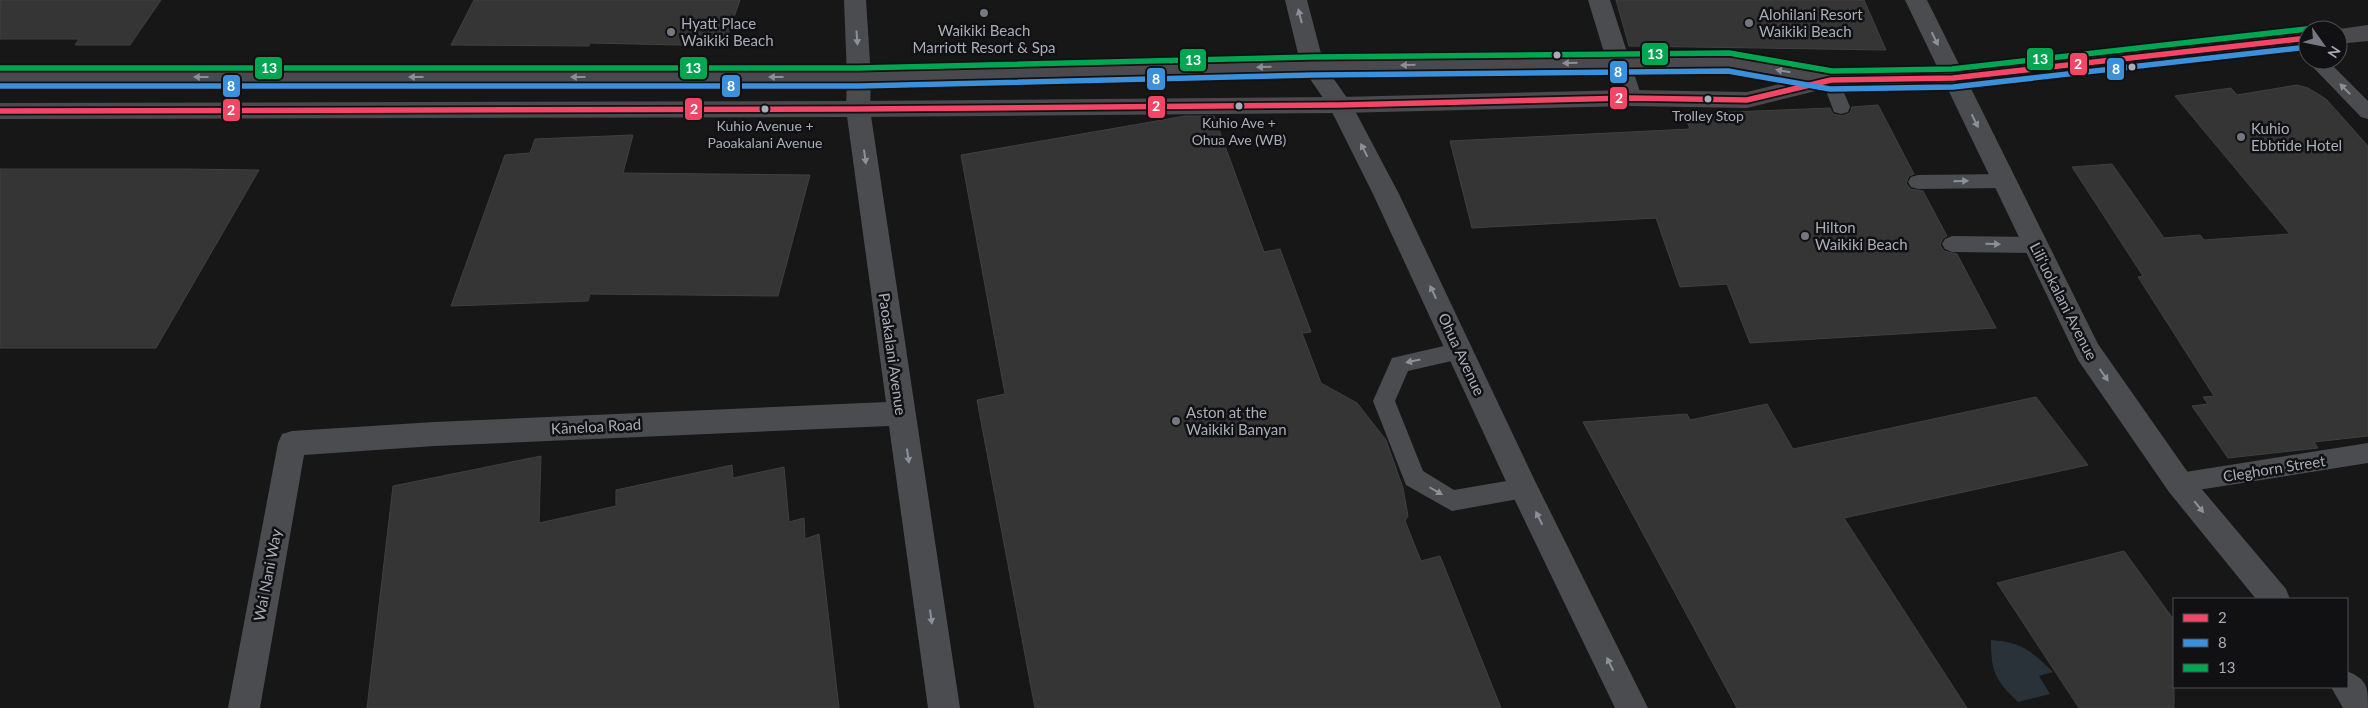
<svg xmlns="http://www.w3.org/2000/svg" width="2368" height="708" font-family="Lato,sans-serif">
	<rect width="100%" height="100%" fill="#171717"/>
	<path fill="#2a3239" d="M1991,640c31,2 40,11 62,32l-14,4 11,18 -32,8c-23,-22 -27,-31 -27,-62z"/>
	<g fill="#353536" stroke="#3f4043">
		<polygon points="0,0 161,0 130,45 75,45 79,39 0,39"/>
		<polygon points="474,0 740,0 724,46 590,43 589,46 451,45"/>
		<polygon points="1616,0 1864,0 1886,50 1629,46"/>
		<polygon points="2297,85 2308,88 2326,99 2368,146 2368,436 2314,442 2318,448 2228,458 2192,406 2208,404 2203,397 2214,396 2138,277 2143,276 2072,167 2112,164 2164,238 2200,235 2204,240 2290,234 2175,96 2231,88 2237,95"/>
		<polygon points="1878,105 1914,174 1909,176 1906,183 1910,189 1923,191 1947,236 1943,238 1940,245 1944,251 1957,254 1996,328 1750,343 1727,284 1680,287 1656,218 1472,228 1450,141 1690,129 1684,114 1830,108 1833,114 1842,116 1850,113 1852,107"/>
		<polygon points="1185,116 1214,116 1264,252 1280,249 1311,332 1302,333 1321,383 1357,403 1386,440 1403,488 1408,516 1405,521 1421,561 1440,556 1501,708 1035,708 977,400 1005,394 961,155"/>
		<polygon points="633,135 623,173 810,175 778,296 590,294 588,301 451,306 505,155 530,153 535,139"/>
		<polygon points="0,169 185,169 259,170 156,348 0,348"/>
		<polygon points="2036,397 2088,465 1844,518 1967,708 1737,708 1583,422 1687,414 1690,420 1767,404 1793,449"/>
		<polygon points="541,456 539,523 616,506 616,490 732,465 733,478 784,467 789,522 804,518 805,539 819,534 839,708 367,708 393,486"/>
		<polygon points="2124,551 2174,620 2174,708 2079,708 1997,583"/>
	</g>
	<g fill="none" stroke-linecap="round" stroke-linejoin="round">
		<g fill="#4b4c50" fill-rule="evenodd">
			<polygon points="2308,58 2327,60 2368,101 2368,119 2361,117 2310,64"/>
			<polygon points="1831,74 1837,76 1850,107 1848,112 1841,114 1834,112 1822,80 1825,76"/>
			<polygon points="2004,174 2011,176 2014,181 2011,186 2004,188 1918,189 1911,187 1908,182 1911,177 1918,175"/>
			<polygon points="1952,236 2035,237 2042,240 2045,245 2042,250 2035,253 1952,252 1945,249 1942,244 1945,239"/>
			<polygon points="1461,342 1469,345 1472,351 1469,357 1408,371 1395,401 1423,471 1454,490 1524,478 1532,481 1535,488 1532,495 1524,498 1452,511 1406,485 1373,401 1392,358"/>
			<polygon points="2368,443 2368,463 2179,493 2171,490 2168,483 2171,476 2179,473"/>
		</g>
		<g fill="#4b4c50" fill-rule="evenodd">
			<polygon points="844,0 866,0 871,77 870,109 960,708 928,708 889,426 434,446 304,455 260,708 228,708 278,443 282,434 292,431 434,422 886,402 846,109 847,77"/>
			<polygon points="1285,0 1307,0 1324,65 1352,105 1399,194 1534,479 1648,708 1615,708 1509,488 1373,194 1330,108 1301,66"/>
			<polygon points="1588,0 1610,0 1642,98 1638,104 1630,106 1622,104 1618,98"/>
			<polygon points="1905,0 1927,0 2098,344 2189,474 2286,589 2290,599 2256,599 2169,492 2078,360"/>
			<path d="M2347,671c21,9 21,16 21,37h-25l-12,-21h16z"/>
		</g>
		<g fill="#4a4a4e" fill-rule="evenodd">
			<polygon points="2368,25 2368,41 2338,44 2338,30 2332,30"/>
			<polygon points="2308,30 2308,46 1953,86 1828,88 1747,108 1630,106 1340,113 858,117 0,119 0,103 858,101 1340,97 1630,90 1747,92 1792,81 1729,70 1313,74 859,85 0,85 0,69 859,69 1313,58 1729,54 1831,72 1953,70"/>
		</g>
		<defs>
			<polyline id="bus-1" points="0,111 858,109 1340,105 1630,98 1747,100 1831,80 1953,78 2308,38"/>
			<polyline id="bus-2" points="0,86 859,86 1313,75 1728,71 1830,89 1953,87 2308,47"/>
			<polyline id="bus-3" points="0,68 859,68 1313,57 1729,53 1832,71 1952,69 2307,29"/>
		</defs>
		<use href="#bus-1" stroke="#111113" stroke-width="9"/>
		<use href="#bus-2" stroke="#111113" stroke-width="9"/>
		<use href="#bus-3" stroke="#111113" stroke-width="9"/>
		<use href="#bus-1" stroke="#f34667" stroke-width="5.5"/>
		<use href="#bus-2" stroke="#3a90db" stroke-width="5.5"/>
		<use href="#bus-3" stroke="#00a651" stroke-width="5.5"/>
	</g>
	<defs><path id="oneway-solid" d="M-6-.8H1V-3.2L6.5 0L1 3.2V.8H-6Z" transform="scale(1.25)"/></defs>
	<g fill="#8c9099">
		<use href="#oneway-solid" transform="translate(1300 16) rotate(-104)"/>
		<use href="#oneway-solid" transform="translate(857 38) rotate(86)"/>
		<use href="#oneway-solid" transform="translate(1935 39) rotate(64)"/>
		<use href="#oneway-solid" transform="translate(2345 89) rotate(-135)"/>
		<use href="#oneway-solid" transform="translate(1975 121) rotate(64)"/>
		<use href="#oneway-solid" transform="translate(1364 150) rotate(-117)"/>
		<use href="#oneway-solid" transform="translate(865 157) rotate(82)"/>
		<use href="#oneway-solid" transform="translate(1961 181) rotate(-1)"/>
		<use href="#oneway-solid" transform="translate(1993 244) rotate(1)"/>
		<use href="#oneway-solid" transform="translate(1433 292) rotate(-115)"/>
		<use href="#oneway-solid" transform="translate(1413 361) rotate(168)"/>
		<use href="#oneway-solid" transform="translate(2104 375) rotate(55)"/>
		<use href="#oneway-solid" transform="translate(908 456) rotate(82)"/>
		<use href="#oneway-solid" transform="translate(1436 491) rotate(30)"/>
		<use href="#oneway-solid" transform="translate(2199 507) rotate(51)"/>
		<use href="#oneway-solid" transform="translate(1539 518) rotate(-116)"/>
		<use href="#oneway-solid" transform="translate(931 617) rotate(82)"/>
		<use href="#oneway-solid" transform="translate(1610 664) rotate(-116)"/>
	</g>
	<g fill="#8c8f98">
		<use href="#oneway-solid" transform="translate(1570 63) rotate(179)"/>
		<use href="#oneway-solid" transform="translate(1408 65) rotate(179)"/>
		<use href="#oneway-solid" transform="translate(1264 67) rotate(179)"/>
		<use href="#oneway-solid" transform="translate(1783 71) rotate(-170)"/>
		<use href="#oneway-solid" transform="translate(201 77) rotate(-180)"/>
		<use href="#oneway-solid" transform="translate(416 77) rotate(180)"/>
		<use href="#oneway-solid" transform="translate(578 77) rotate(-180)"/>
		<use href="#oneway-solid" transform="translate(776 77) rotate(180)"/>
	</g>
	<g fill="#757880" stroke="#111113" stroke-width="2">
		<circle cx="984" cy="13" r="5"/>
		<circle cx="1749" cy="23" r="5"/>
		<circle cx="671" cy="32" r="5"/>
		<circle cx="2241" cy="137" r="5"/>
		<circle cx="1805" cy="236" r="5"/>
		<circle cx="1176" cy="421" r="5"/>
	</g>
	<g fill="#a8adb8" stroke="#111113" stroke-width="2">
		<circle cx="1557" cy="55" r="4.5"/>
		<circle cx="2132" cy="67" r="4.5"/>
		<circle cx="1708" cy="99" r="4.5"/>
		<circle cx="1239" cy="106" r="4.5"/>
		<circle cx="765" cy="109" r="4.5"/>
	</g>
	<g text-anchor="middle" dominant-baseline="central" stroke-width="5" stroke-linejoin="round" paint-order="stroke">
		<g font-size="14" fill="#a8adb8" stroke="#111113">
			<text x="1708" y="115">Trolley Stop</text>
			<text x="1239" y="122">Kuhio Ave +<tspan x="1239" dy="17">Ohua Ave (WB)</tspan></text>
			<text x="765" y="125">Kuhio Avenue +<tspan x="765" dy="17">Paoakalani Avenue</tspan></text>
		</g>
		<g font-size="15" fill="#a8adb8" stroke="#111113" text-anchor="start">
			<text x="1759" y="14">Alohilani Resort<tspan x="1759" dy="17">Waikiki Beach</tspan></text>
			<text x="681" y="23">Hyatt Place<tspan x="681" dy="17">Waikiki Beach</tspan></text>
			<text x="984" y="30" text-anchor="middle">Waikiki Beach<tspan x="984" dy="17">Marriott Resort &amp; Spa</tspan></text>
			<text x="2251" y="128">Kuhio<tspan x="2251" dy="17">Ebbtide Hotel</tspan></text>
			<text x="1815" y="227">Hilton<tspan x="1815" dy="17">Waikiki Beach</tspan></text>
			<text x="1186" y="412">Aston at the<tspan x="1186" dy="17">Waikiki Banyan</tspan></text>
		</g>
		<g font-size="15" fill="#a8adb8" stroke="#111113">
			<text transform="translate(2064 301) rotate(63)">Liliʻuokalani Avenue</text>
			<text transform="translate(893 354) rotate(82)">Paoakalani Avenue</text>
			<text transform="translate(1462 354) rotate(65)">Ohua Avenue</text>
			<text transform="translate(596 426) rotate(-3)">Kāneloa Road</text>
			<text transform="translate(2274 468) rotate(-9)">Cleghorn Street</text>
			<text transform="translate(267 575) rotate(-79)">Wai Nani Way</text>
		</g>
	</g>
	<g stroke="#111113" stroke-width="2">
		<rect x="1641" y="42" width="28" height="24" rx="5" fill="#00a651"/>
		<rect x="2026" y="47" width="28" height="24" rx="5" fill="#00a651"/>
		<rect x="1179" y="48" width="28" height="24" rx="5" fill="#00a651"/>
		<rect x="2069" y="52" width="19" height="24" rx="5" fill="#f34667"/>
		<rect x="254" y="56" width="29" height="24" rx="5" fill="#00a651"/>
		<rect x="679" y="56" width="29" height="24" rx="5" fill="#00a651"/>
		<rect x="2106" y="57" width="19" height="24" rx="5" fill="#3a90db"/>
		<rect x="1609" y="60" width="19" height="24" rx="5" fill="#3a90db"/>
		<rect x="1146" y="67" width="20" height="24" rx="5" fill="#3a90db"/>
		<rect x="222" y="74" width="19" height="24" rx="5" fill="#3a90db"/>
		<rect x="721" y="74" width="20" height="24" rx="5" fill="#3a90db"/>
		<rect x="1609" y="86" width="19" height="24" rx="5" fill="#f34667"/>
		<rect x="1147" y="95" width="19" height="24" rx="5" fill="#f34667"/>
		<rect x="684" y="97" width="19" height="24" rx="5" fill="#f34667"/>
		<rect x="222" y="98" width="19" height="24" rx="5" fill="#f34667"/>
	</g>
	<g font-size="14" text-anchor="middle" font-weight="bold" fill="#fff">
		<text x="1655" y="59">13</text>
		<text x="2040" y="64">13</text>
		<text x="1193" y="65">13</text>
		<text x="2078" y="69">2</text>
		<text x="269" y="73">13</text>
		<text x="693" y="73">13</text>
		<text x="2116" y="74">8</text>
		<text x="1618" y="77">8</text>
		<text x="1156" y="84">8</text>
		<text x="231" y="91">8</text>
		<text x="731" y="91">8</text>
		<text x="1619" y="103">2</text>
		<text x="1156" y="111">2</text>
		<text x="694" y="114">2</text>
		<text x="231" y="115">2</text>
	</g>
	<rect x="2173" y="598" width="175" height="90" fill="#111113" stroke="#4d4f55"/>
	<rect x="2183" y="614" width="25" height="8" fill="#f34667" stroke="#4d4f55"/>
	<text x="2218" y="623" font-size="15" fill="#a8adb8">2</text>
	<rect x="2183" y="639" width="25" height="8" fill="#3a90db" stroke="#4d4f55"/>
	<text x="2218" y="648" font-size="15" fill="#a8adb8">8</text>
	<rect x="2183" y="664" width="25" height="8" fill="#00a651" stroke="#4d4f55"/>
	<text x="2218" y="673" font-size="15" fill="#a8adb8">13</text>
	<g transform="translate(2323 45) rotate(123)"><circle r="24" fill="#111113" stroke="#4d4f55"/>
	<path d="M0-4L9 19L0 12L-9 19Z" fill="#757880"/>
	<text y="-8" font-size="14" font-weight="bold" text-anchor="middle" fill="#a8adb8">N</text>
	</g>
</svg>
